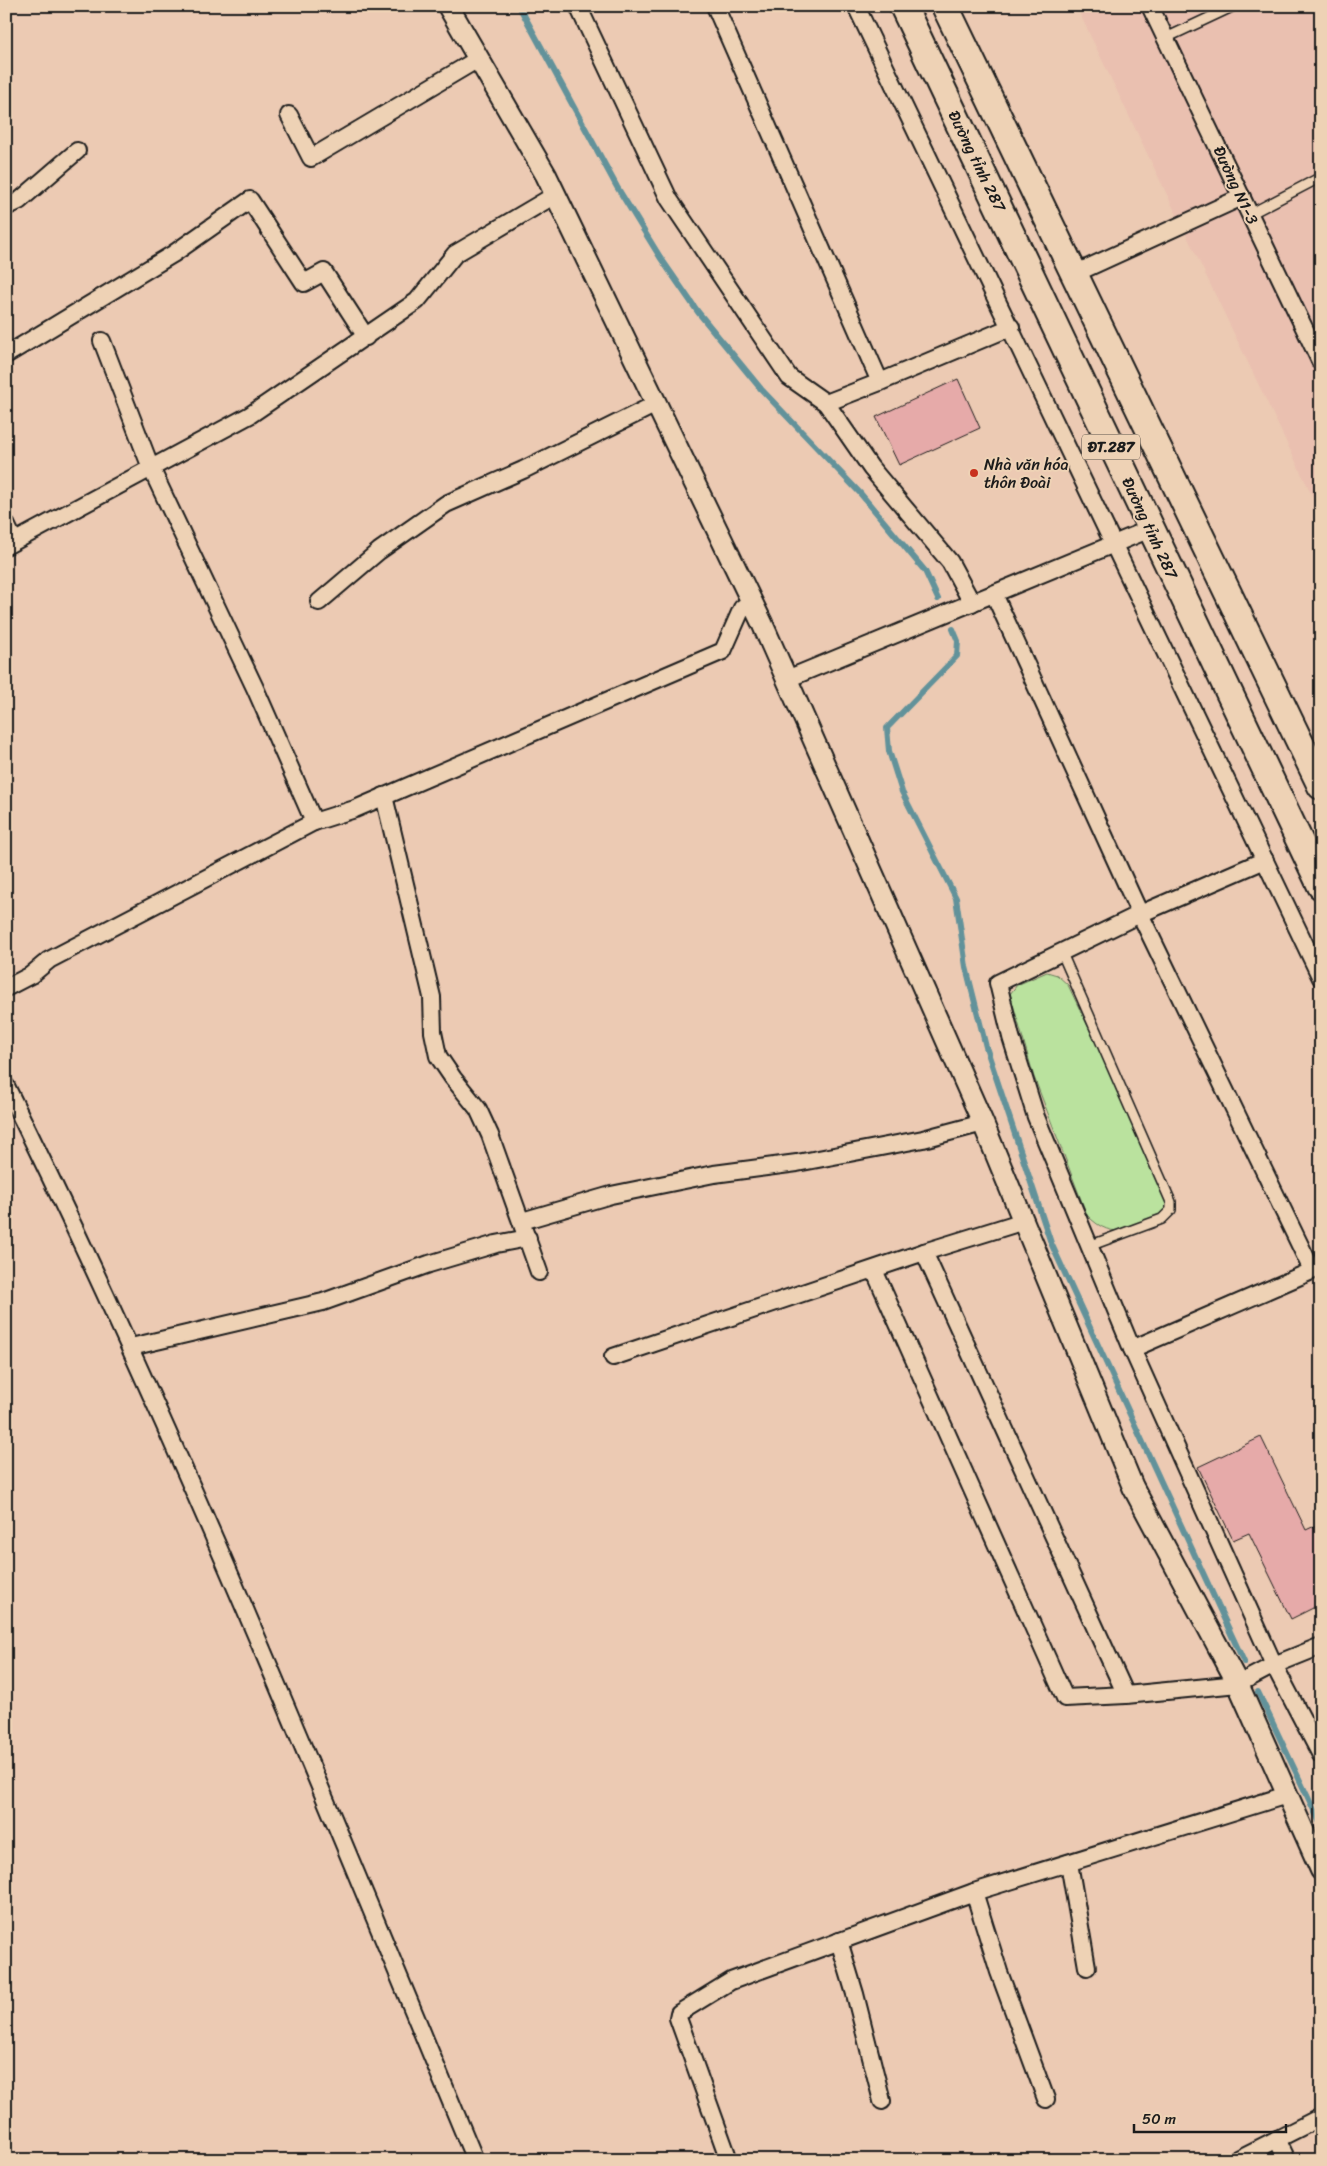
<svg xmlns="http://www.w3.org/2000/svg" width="1327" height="2166" font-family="Sriracha,sans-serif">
	<rect width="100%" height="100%" fill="#eccab3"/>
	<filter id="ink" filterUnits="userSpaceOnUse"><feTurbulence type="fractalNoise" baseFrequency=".02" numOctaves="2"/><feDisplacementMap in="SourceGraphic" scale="10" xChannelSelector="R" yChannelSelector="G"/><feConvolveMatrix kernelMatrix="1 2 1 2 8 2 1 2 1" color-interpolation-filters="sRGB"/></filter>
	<g filter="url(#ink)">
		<polygon fill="#eac0b0" points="1076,6 1321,6 1321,515 1321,514"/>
		<path fill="#bae29e" stroke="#6b7f5d" d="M1047,972l10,3 11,10 100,208 -1,20c-30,14 -53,31 -80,2l-53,-138 -24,-83 7,-9z"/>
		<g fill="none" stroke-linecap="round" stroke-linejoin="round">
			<g stroke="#62929a" stroke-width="6">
				<polyline points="519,6 617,187 660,257 698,312 761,389 860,493 925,571 938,599"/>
				<polyline points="953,629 958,641 957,656 887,728 889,751 902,792 956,898 966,967 986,1047 1051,1243 1244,1662"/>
				<polyline points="1258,1692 1321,1825"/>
			</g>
		</g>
		<g fill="#e6aaa9" stroke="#1c1c1c">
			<polygon points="958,379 980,428 899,465 876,417"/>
			<polygon points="1261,1437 1306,1530 1321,1523 1321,1604 1291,1619 1249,1533 1233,1540 1198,1467"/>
		</g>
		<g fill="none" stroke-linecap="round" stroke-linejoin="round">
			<defs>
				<g id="service">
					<polyline points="1166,38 1234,6"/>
					<polyline points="1250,214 1321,177"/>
					<polyline points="1061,951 1171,1202 1171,1210 1162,1219 1089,1246"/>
				</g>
				<g id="minor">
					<polyline points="578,6 669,199 789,377 826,403 880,382 1011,327"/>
					<polyline points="715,6 880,382"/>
					<polyline points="856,6 1321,978"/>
					<polyline points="1150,6 1321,363"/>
					<polyline points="289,115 311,158 478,59"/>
					<polyline points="6,207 19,201 77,151"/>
					<polyline points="1074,274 1242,197"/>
					<polyline points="102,341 151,468 255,688 314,822"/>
					<polyline points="6,355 173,254 250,200 304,283 324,272 366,337"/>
					<polyline points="826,403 871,468 950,562 972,603"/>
					<polyline points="6,524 14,541"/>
					<polyline points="6,546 250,415 417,301 455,254 555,195"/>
					<polyline points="994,594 1140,914 1312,1270"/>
					<polyline points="319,602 379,551 446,504 523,470 656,404"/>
					<polyline points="787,679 1150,529"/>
					<polyline points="384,796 432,997 433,1032 438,1056 453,1078 478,1109 490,1135 539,1272"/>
					<polyline points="6,988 31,975 49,960 314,822 355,809 723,651 742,608 751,602"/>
					<path d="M6,1086c173,350 319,713 469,1074"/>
					<polyline points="522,1221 611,1195 714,1174 797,1163 923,1139 983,1123"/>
					<polyline points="924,1252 1126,1695"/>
					<polyline points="1321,1267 1132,1349 1274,1665 1321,1755"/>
					<polyline points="874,1270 1065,1698 1126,1695 1238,1684 1274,1665 1321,1646"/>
					<polyline points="131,1347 323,1302 429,1264 496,1244 528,1238"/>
					<polyline points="1132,1349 1036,1117 1011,1037 998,983 1140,914 1265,860"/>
					<polyline points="613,1357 924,1252 1024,1221"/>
					<polyline points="1069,1863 1087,1967"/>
					<polyline points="974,1892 999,1972 1046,2099"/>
					<polyline points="839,1941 855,1994 882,2101"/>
					<polyline points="1277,2139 1287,2160"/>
					<polyline points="729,2160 678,2018 679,2013 731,1981 974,1892 1287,1795"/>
					<polyline points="1236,2160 1321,2117"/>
				</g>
				<polyline id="tertiary" points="448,6 546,175 762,623 983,1123 1133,1487 1238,1684 1321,1870"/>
				<g id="primary">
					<polyline points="903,6 1321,886"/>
					<polyline points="945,6 1321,786"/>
				</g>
			</defs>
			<use href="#service" stroke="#1c1c1c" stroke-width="12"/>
			<use href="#minor" stroke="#1c1c1c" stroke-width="20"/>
			<use href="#tertiary" stroke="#1c1c1c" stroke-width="24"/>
			<use href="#primary" stroke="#1c1c1c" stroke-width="30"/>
			<use href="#service" stroke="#eed2b5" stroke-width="9"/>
			<use href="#minor" stroke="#eed2b5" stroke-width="16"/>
			<use href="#tertiary" stroke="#eed2b5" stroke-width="20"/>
			<use href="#primary" stroke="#eed2b5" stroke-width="26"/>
		</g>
	</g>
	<circle fill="#c8321e" stroke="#eed2b5" stroke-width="2" cx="974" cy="473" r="5"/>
	<g text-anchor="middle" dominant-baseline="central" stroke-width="4" stroke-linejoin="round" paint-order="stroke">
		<rect fill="#eed2b5" stroke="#5b534a" stroke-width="1" x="1082" y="434.5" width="58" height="25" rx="4"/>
		<g font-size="15" font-weight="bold" fill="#1c1c1c">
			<text x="1111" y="447">ĐT.287</text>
		</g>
		<g font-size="16" fill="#1c1c1c" stroke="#eed2b5">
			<text transform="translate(977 161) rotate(64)">Đường tỉnh 287</text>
			<text transform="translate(1236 185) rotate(65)">Đường N1-3</text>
			<text transform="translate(1150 528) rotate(65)">Đường tỉnh 287</text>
		</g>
		<g font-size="16" fill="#1c1c1c" stroke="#eed2b5" text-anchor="start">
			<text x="984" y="464">Nhà văn hóa<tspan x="984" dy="18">thôn Đoài</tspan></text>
		</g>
	</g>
	<rect width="1327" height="2166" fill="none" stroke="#eed2b5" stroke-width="25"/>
	<rect x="12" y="12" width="1302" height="2141" fill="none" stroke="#1c1c1c" stroke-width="2" filter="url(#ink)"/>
	<path d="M1134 2124v8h152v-8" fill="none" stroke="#1c1c1c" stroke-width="2.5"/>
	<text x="1142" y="2124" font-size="15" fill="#1c1c1c" stroke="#eed2b5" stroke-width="4" paint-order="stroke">50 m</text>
</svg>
